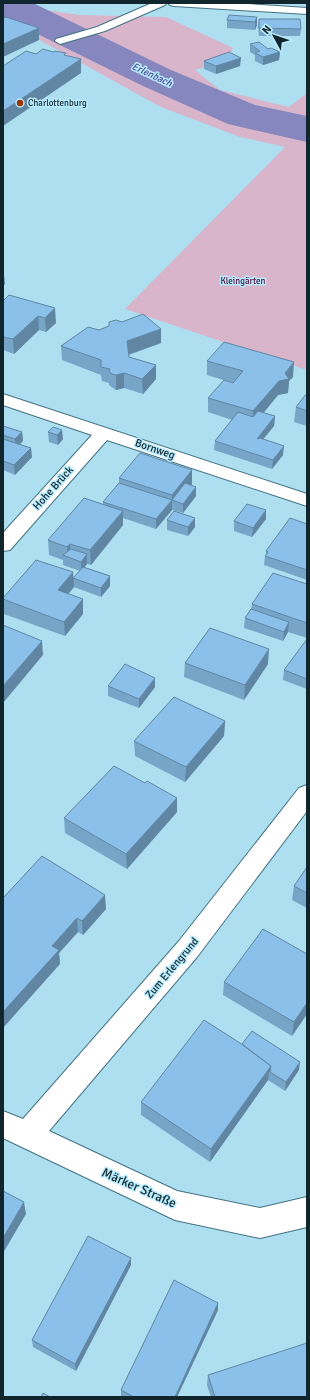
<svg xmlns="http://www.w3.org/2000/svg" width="310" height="1400" font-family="Signika,sans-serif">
	<rect width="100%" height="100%" fill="#addff1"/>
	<polygon fill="#d8b5ca" points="3,3 29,3 37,9 80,15 166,17 233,48 228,60 195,70 220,90 289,107 307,93 307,370 125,309 285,147 240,137 161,107 3,20"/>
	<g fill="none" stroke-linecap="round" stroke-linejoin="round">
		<polygon fill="#8587be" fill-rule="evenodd" points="3,3 33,3 171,70 255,105 307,116 307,142 228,124 143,86 3,17"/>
		<defs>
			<polygon id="lane" points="152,3 166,3 165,5 105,31 60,44 55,41 56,39 97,27"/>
			<g id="street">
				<polygon points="168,3 232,3 307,8 307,14 174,6 170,5"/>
				<polygon points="3,394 307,494 307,506 107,440 10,550 3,551 3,533 92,435 3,405"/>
				<polygon points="307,785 307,811 197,957 49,1131 177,1191 260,1208 307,1197 307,1227 260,1238 175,1220 3,1138 3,1111 23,1119 179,941 299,788"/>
			</g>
		</defs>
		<use href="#lane" stroke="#427282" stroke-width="2"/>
		<use href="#street" stroke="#427282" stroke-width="2"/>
		<use href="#lane" fill="#fff" fill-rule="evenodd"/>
		<use href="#street" fill="#fff" fill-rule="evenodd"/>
	</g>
	<g fill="#77a5c8">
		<polygon points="257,17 257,25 255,30 227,28 227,20"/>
		<polygon points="259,19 301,29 300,36 259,36 258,27"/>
		<polygon points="250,44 280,52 279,60 263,65 255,61 255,55 250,52"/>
		<polygon points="204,61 240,66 216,74 204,69"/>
		<polygon points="3,301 56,323 46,332 39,330 14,354 3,350"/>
		<polygon points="109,322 122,322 161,329 161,343 129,355 129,357 156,365 156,379 143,394 124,388 116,390 113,388 109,385 109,383 102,381 101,375 62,360 61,346 109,327"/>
		<polygon points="207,361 293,377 289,381 288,393 278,395 263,413 275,416 274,426 263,439 283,455 272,469 214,450 215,441 232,420 208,412 208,398 233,383 207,375"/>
		<polygon points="307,393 307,426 294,422 296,407"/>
		<polygon points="3,426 22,432 23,441 20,444 32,457 15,475 3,470"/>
		<polygon points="53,427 63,439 58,445 49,442 48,432"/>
		<polygon points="192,470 192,484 191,485 196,496 183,513 172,510 156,529 123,518 123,525 91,565 87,564 84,567 110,576 110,586 101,597 74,587 68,594 83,599 83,614 65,636 4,614 3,598 73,578 80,571 63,565 63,560 49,555 48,540 103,504 103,502 119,483 119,478"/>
		<polygon points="195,518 195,527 188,536 167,530 167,520"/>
		<polygon points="266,519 252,537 234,531 234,521"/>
		<polygon points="307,524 307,580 264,565 265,556 266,555 266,551"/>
		<polygon points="307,584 307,638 288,632 283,641 244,628 245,618 251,609 252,604"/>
		<polygon points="307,639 307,689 283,680 284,670"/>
		<polygon points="185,663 268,664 244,700 184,677"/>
		<polygon points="108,686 155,687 139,708 108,696"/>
		<polygon points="225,721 224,736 185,782 135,756 134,741"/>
		<polygon points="145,783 177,798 177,812 127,869 65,833 64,818"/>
		<polygon points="307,867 307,908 292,900 294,886"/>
		<polygon points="3,898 106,909 83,935 78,932 59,953 60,964"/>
		<polygon points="307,954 307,1014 292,1036 223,995 224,982"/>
		<polygon points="242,1044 299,1070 285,1091 268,1080 210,1162 141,1115 141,1102"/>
		<polygon points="131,1258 131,1265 76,1371 33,1347 32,1340"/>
		<polygon points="218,1310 177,1397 123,1397 121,1396 121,1390"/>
		<polygon points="208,1375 307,1397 211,1397 207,1385"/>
	</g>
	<g fill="#6186a3">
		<polygon points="257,17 257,25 255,30 255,22"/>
		<polygon points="39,28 39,40 3,57 3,44"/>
		<polygon points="280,52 279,60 263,65 263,57"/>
		<polygon points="241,58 240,66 216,74 216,66"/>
		<polygon points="81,59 81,73 3,126 3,111"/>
		<polygon points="4,275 5,284 3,286 3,276"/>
		<polygon points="55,308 56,323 46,332 45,318"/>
		<polygon points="38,316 39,330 14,354 13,339"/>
		<polygon points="161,329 161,343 127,355 127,341"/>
		<polygon points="294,362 293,377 289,381 288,393 278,395 253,426 253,411"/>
		<polygon points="156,365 156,379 143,394 142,379"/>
		<polygon points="124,373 124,388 116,390 116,375"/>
		<polygon points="275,416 274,426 256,448 257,439"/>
		<polygon points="62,430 63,439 58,445 57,435"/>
		<polygon points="22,432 23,441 16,448 15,439"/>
		<polygon points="284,446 283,455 272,469 273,460"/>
		<polygon points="31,448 32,457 15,475 14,465"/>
		<polygon points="192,470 192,484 178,502 172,500 172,495"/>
		<polygon points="196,487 196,496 183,513 183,504"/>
		<polygon points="172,500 172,510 156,529 156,519"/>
		<polygon points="266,510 266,519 252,537 253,528"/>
		<polygon points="123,511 123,525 91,565 90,550"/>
		<polygon points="195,518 195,527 188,536 188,527"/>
		<polygon points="70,544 71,558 68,557 67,547"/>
		<polygon points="87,554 87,564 81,571 81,562"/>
		<polygon points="73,572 74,587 59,605 58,590"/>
		<polygon points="110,576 110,586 101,597 101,588"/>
		<polygon points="83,599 83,614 65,636 64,622"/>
		<polygon points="289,622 288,632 283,641 284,632"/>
		<polygon points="42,641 43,655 3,703 3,686"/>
		<polygon points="269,649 268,664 244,700 245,685"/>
		<polygon points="155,678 155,687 139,708 139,699"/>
		<polygon points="225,721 224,736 185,782 186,767"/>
		<polygon points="177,798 177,812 127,869 126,854"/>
		<polygon points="105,895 106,909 83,935 82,921"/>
		<polygon points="77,918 78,932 59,953 60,964 3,1028 3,1012 52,946"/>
		<polygon points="307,1003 307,1014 292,1036 294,1022"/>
		<polygon points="300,1062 299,1070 285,1091 286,1082"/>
		<polygon points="271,1066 270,1072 269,1072 268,1080 210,1162 211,1149"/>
		<polygon points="24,1202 26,1214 3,1253 3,1238"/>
		<polygon points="131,1258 131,1265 76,1371 75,1364"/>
		<polygon points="218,1303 218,1310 177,1397 175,1397"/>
	</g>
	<g fill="#8ac0e9" stroke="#6186a3">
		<polygon points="229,15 257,17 255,22 227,20"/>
		<polygon points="6,17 39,28 3,44 3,18"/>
		<polygon points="259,19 300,19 301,29 259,28"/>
		<polygon points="259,42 268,49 271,48 280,52 263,57 255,53 260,51 250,44"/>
		<polygon points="43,49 53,52 55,51 66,53 64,55 81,59 3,111 3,66 26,51 36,54"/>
		<polygon points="229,52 241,58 216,66 204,61"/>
		<polygon points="9,295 55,308 45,318 38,316 13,339 3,337 3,301"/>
		<polygon points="143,314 161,329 127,341 129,357 156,365 142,379 124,373 116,375 112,374 109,371 110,369 101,367 101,360 61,346 88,327 99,330 109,326 109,322 116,320 122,322"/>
		<polygon points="224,342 294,362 285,373 289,379 279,381 253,411 208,398 224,380 233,383 243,371 207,361"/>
		<polygon points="307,393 307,411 296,407"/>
		<polygon points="258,411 275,416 257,439 260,438 284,446 273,460 215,441 238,412 253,417"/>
		<polygon points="3,426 22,432 15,439 3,435"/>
		<polygon points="53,427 62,430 57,435 48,432"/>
		<polygon points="3,439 31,448 14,465 3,461"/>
		<polygon points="140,453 192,470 172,495 119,478"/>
		<polygon points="119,483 172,500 156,519 103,502"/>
		<polygon points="185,483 196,487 183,504 172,500"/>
		<polygon points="84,498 123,511 90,550 70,544 67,547 48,540"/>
		<polygon points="247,504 266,510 253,528 234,521"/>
		<polygon points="174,511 195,518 188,527 167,520"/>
		<polygon points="290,518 307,524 307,570 265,556 268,552 266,551"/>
		<polygon points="71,549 87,554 81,562 63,555"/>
		<polygon points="36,560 73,572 58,590 83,599 64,622 3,599 3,598"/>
		<polygon points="83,567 110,576 101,588 73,578"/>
		<polygon points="273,573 307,584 307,623 252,604"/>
		<polygon points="251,609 289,622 284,632 245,618"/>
		<polygon points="3,625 42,641 3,686"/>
		<polygon points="210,628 269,649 245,685 185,663"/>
		<polygon points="307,639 307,679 284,670"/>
		<polygon points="125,664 155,678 139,699 108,686"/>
		<polygon points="174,697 225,721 186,767 134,741"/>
		<polygon points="114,766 145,783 147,781 177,798 126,854 64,818"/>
		<polygon points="42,856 105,895 82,921 77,918 52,946 59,950 3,1012 3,898"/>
		<polygon points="307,867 307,893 294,886"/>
		<polygon points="263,929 307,954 307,1003 294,1022 224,982"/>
		<polygon points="204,1020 240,1043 271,1066 211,1149 141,1102"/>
		<polygon points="252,1031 300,1062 286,1082 270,1072 271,1066 242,1044"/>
		<polygon points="3,1191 24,1202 3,1238"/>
		<polygon points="88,1236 131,1258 75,1364 32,1340"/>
		<polygon points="174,1280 218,1303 175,1397 134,1397 121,1390"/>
		<polygon points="307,1343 307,1397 215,1397 208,1375"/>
		<polygon points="43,1393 50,1397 41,1397"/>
	</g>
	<circle fill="#9b3700" stroke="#b9ecfe" stroke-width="1.5" cx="20" cy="103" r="4"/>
	<g text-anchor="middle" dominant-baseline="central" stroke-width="3" stroke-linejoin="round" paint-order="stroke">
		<g font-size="9" fill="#11252c" stroke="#b9ecfe" text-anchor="start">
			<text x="28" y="103">Charlottenburg</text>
		</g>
		<g font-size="9" fill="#4d0b3b" stroke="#b9ecfe">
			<text x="243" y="281">Kleingärten</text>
		</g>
		<g font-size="10" font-style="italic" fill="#4e4d93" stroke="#b9ecfe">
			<text transform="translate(152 75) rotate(25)">Erlenbach</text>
		</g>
		<g font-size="11" fill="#11252c" stroke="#b9ecfe">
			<text transform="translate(155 449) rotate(19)">Bornweg</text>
			<text transform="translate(53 488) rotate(-48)">Hohe Brück</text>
			<text transform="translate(172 968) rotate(-50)">Zum Erlengrund</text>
		</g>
		<g font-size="13" fill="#11252c" stroke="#b9ecfe">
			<text transform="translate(139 1188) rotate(24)">Märker Straße</text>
		</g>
	</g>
	<rect width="310" height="1400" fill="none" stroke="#11252c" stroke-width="8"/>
	<g transform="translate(274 36) rotate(310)" stroke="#b9ecfe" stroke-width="3" paint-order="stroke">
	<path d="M0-3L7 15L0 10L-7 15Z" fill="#11252c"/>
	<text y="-6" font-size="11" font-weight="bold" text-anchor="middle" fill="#11252c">N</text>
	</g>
</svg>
